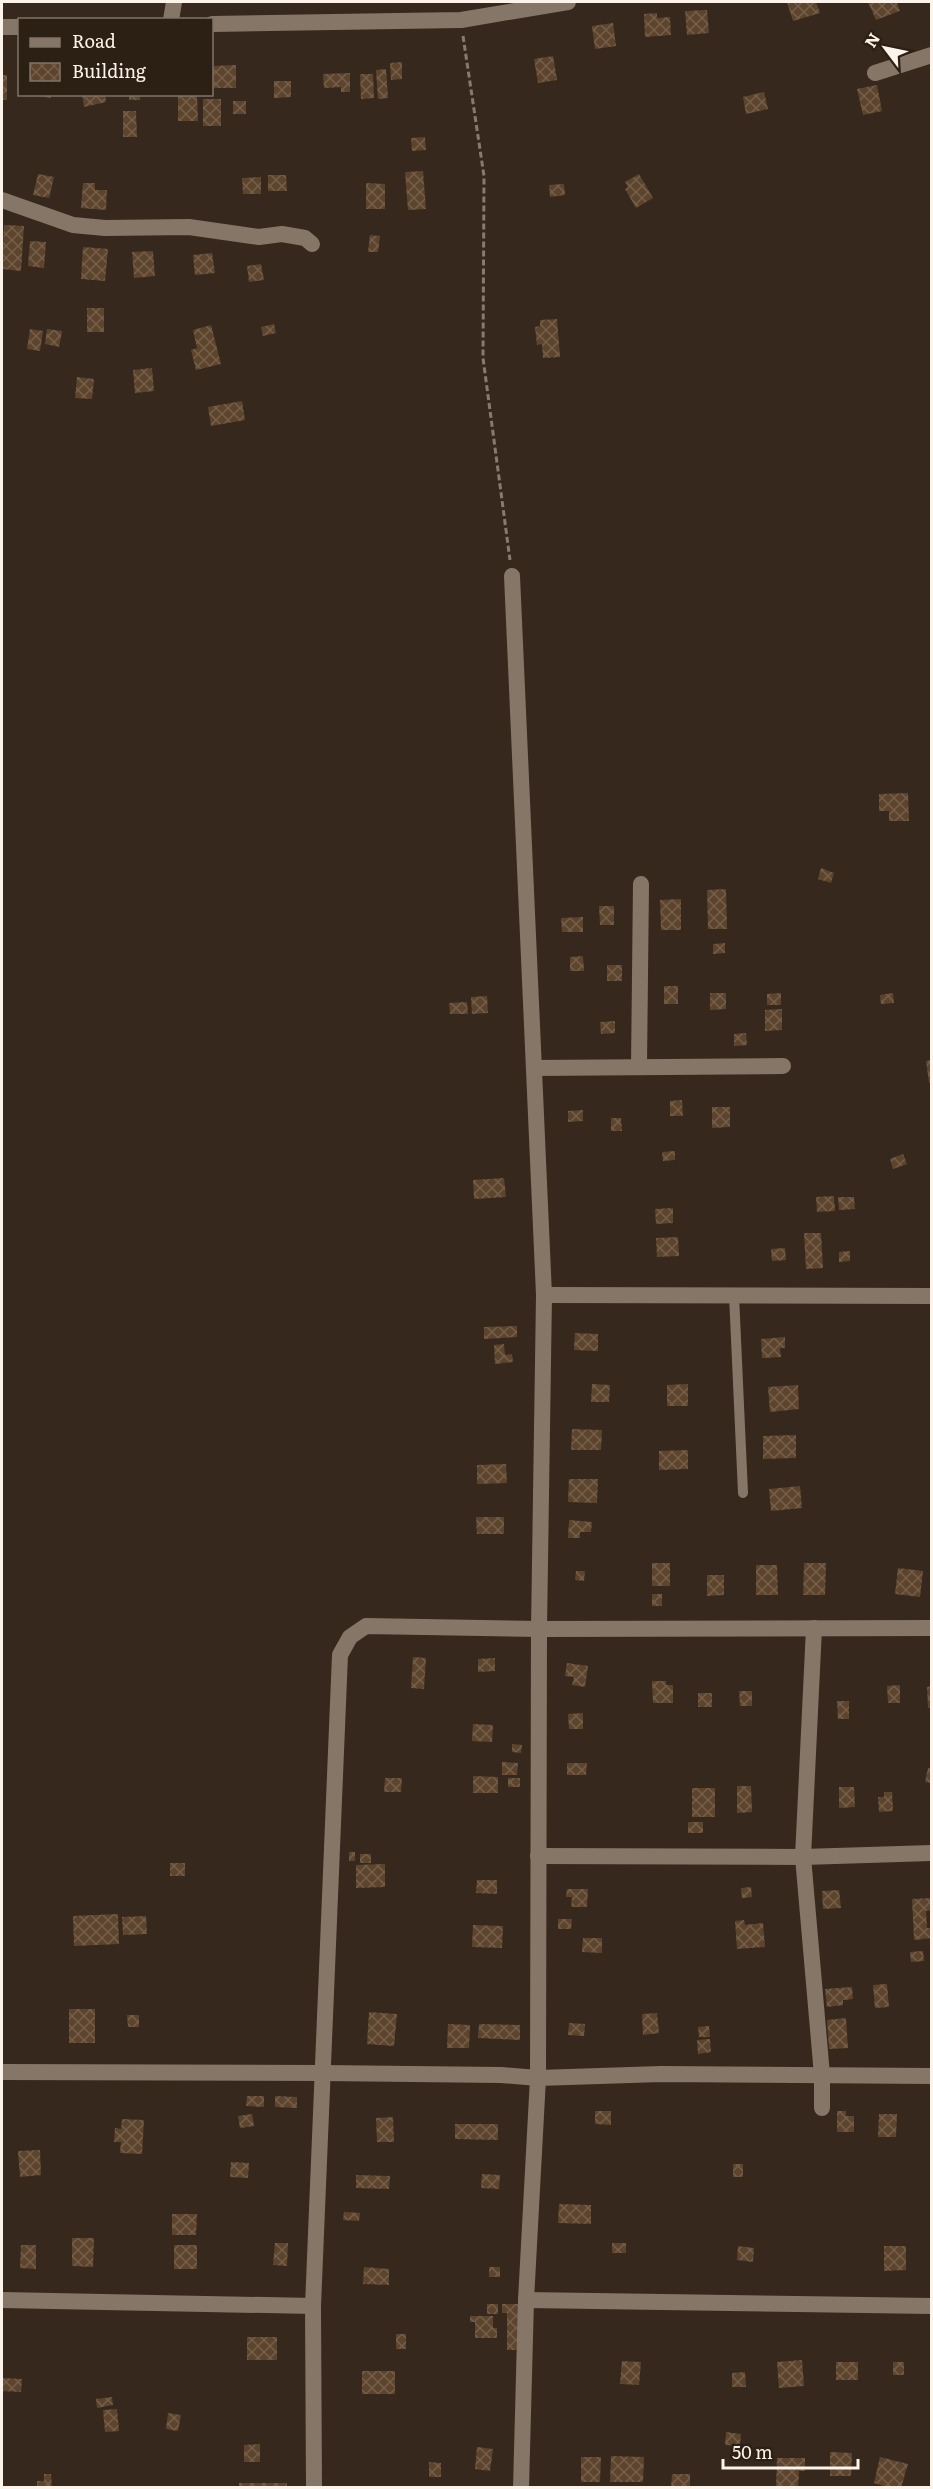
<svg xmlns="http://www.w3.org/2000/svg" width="933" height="2489" font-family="Literata,serif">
	<defs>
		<pattern id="building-cross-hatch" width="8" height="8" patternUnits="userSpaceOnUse" patternTransform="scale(1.5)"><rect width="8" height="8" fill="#5d442c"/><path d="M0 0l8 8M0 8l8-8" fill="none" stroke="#755f4b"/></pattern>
	</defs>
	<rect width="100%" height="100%" fill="#36281c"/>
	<g fill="url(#building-cross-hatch)">
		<polygon points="787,2 816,2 820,13 793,21"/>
		<polygon points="868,2 897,2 900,11 876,20"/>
		<polygon points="707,10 709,33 687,35 685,11"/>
		<polygon points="657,13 657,18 670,17 671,35 645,37 644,14"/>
		<polygon points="613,23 616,46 595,49 592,26"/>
		<polygon points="553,56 557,80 538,83 534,59"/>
		<polygon points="402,62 402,79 391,80 390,63"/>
		<polygon points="236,65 236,88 214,88 213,66"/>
		<polygon points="386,69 388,98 378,99 376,70"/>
		<polygon points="350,73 350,92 341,92 341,87 324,88 323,74"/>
		<polygon points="360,74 373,74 374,98 361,99"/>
		<rect x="2" y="75" width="5" height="25"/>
		<polygon points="274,81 291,81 291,97 274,98"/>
		<polygon points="877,85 882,111 863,115 857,89"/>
		<polygon points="764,92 768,109 746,114 743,97"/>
		<polygon points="24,94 51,94 51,98"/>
		<polygon points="82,94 105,94 106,102 84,107"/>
		<rect x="129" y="94" width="11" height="6"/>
		<polygon points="197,95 198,121 178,121 178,96"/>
		<rect x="203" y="99" width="18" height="27"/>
		<rect x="233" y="101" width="13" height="13"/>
		<polygon points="123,111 136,111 137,137 123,137"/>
		<polygon points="425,137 426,150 412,151 411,138"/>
		<polygon points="423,171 426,209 408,210 405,172"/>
		<polygon points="38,174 54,177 49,198 33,195"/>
		<polygon points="639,174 653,198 636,208 625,189 628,187 625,182"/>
		<polygon points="268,175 286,175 287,191 268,191"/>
		<polygon points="261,177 261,194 243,194 242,178"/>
		<polygon points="83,183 95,183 95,190 107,190 106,210 81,208"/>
		<polygon points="366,183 385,184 385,209 366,209"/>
		<polygon points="564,184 565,195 550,197 549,185"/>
		<polygon points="4,225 24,226 21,271 2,269"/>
		<polygon points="370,235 380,236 378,252 368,252"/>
		<polygon points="30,241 46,242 44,268 28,266"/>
		<polygon points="83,247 108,249 105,281 81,279"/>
		<polygon points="153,251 155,276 134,278 132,252"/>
		<polygon points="212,253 215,273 195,275 193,255"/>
		<polygon points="261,264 264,280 249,282 247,266"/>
		<rect x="87" y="308" width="17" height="24"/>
		<polygon points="557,319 560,357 543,358 542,344 537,345 535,327 540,326 540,320"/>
		<polygon points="274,324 276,333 263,336 261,327"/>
		<polygon points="211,325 221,364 196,370 191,350 197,348 193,330"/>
		<polygon points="30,329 43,331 40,351 27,349"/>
		<polygon points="47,329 62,331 59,347 45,344"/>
		<polygon points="152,368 154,391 135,393 133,370"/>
		<polygon points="77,377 94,379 92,399 75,398"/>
		<polygon points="242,401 245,420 211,426 208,407"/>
		<polygon points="908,793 909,821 889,821 889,811 879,811 879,794"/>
		<polygon points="821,868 834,873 831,883 818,879"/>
		<polygon points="726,889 727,929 708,929 707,890"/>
		<polygon points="681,899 681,930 661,930 660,900"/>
		<polygon points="599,906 614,906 614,925 600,925"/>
		<polygon points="583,917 583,932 562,932 561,918"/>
		<polygon points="725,943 725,953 713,954 713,944"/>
		<polygon points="583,956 584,971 570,971 570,957"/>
		<rect x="607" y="965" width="15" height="16"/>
		<rect x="664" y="986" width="14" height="18"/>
		<polygon points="710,993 726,993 726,1009 710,1010"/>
		<polygon points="781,993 781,1005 767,1005 767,994"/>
		<polygon points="893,993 894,1003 881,1004 880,995"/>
		<polygon points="487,996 488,1013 472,1014 471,997"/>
		<polygon points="467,1002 468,1014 450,1014 449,1003"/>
		<polygon points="782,1009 782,1030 765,1031 765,1010"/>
		<polygon points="615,1021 615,1033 601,1034 600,1022"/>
		<polygon points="746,1033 747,1045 734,1046 734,1034"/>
		<polygon points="932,1060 932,1082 929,1083 926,1061"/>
		<polygon points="682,1100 683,1116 670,1116 670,1101"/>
		<polygon points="712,1107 730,1107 730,1127 712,1128"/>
		<polygon points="583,1110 583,1121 568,1122 568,1111"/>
		<polygon points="611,1118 621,1118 622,1131 611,1131"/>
		<polygon points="675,1151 675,1160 663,1161 662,1152"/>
		<polygon points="903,1154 907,1164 893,1169 890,1159"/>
		<polygon points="504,1178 506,1197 474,1199 473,1180"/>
		<polygon points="834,1196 835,1211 817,1212 816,1197"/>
		<polygon points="838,1197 854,1197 855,1209 839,1210"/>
		<polygon points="673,1208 673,1223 656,1224 655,1209"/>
		<polygon points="804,1233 821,1233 823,1268 806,1269"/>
		<polygon points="678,1237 679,1256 657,1257 656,1238"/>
		<polygon points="785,1248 786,1260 772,1261 771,1249"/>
		<polygon points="850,1251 850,1261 839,1262 839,1252"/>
		<polygon points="517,1326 517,1337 484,1339 484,1327"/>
		<polygon points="575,1333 598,1334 598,1351 574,1350"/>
		<polygon points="785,1337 785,1348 780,1348 781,1357 762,1358 761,1339"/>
		<polygon points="504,1344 505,1355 512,1354 513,1362 495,1364 494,1345"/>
		<polygon points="592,1384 610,1385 609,1402 591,1402"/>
		<polygon points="688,1384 688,1406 667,1406 667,1385"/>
		<polygon points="798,1385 799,1409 770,1412 768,1387"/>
		<polygon points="572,1429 602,1430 601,1450 571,1450"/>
		<polygon points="796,1435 796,1458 763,1459 763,1436"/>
		<polygon points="688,1450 688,1469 659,1470 659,1451"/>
		<polygon points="506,1464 507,1483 477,1484 477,1465"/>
		<polygon points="569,1479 598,1479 597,1503 568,1502"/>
		<polygon points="800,1486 802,1508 771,1511 769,1489"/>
		<polygon points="476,1517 504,1517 504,1534 477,1534"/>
		<polygon points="569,1520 592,1522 591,1532 580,1532 580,1538 568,1538"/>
		<rect x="652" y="1563" width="18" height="23"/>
		<polygon points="804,1563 826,1563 825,1595 803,1595"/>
		<polygon points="756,1565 777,1565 778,1595 756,1595"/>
		<polygon points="898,1568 923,1571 920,1597 895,1594"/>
		<polygon points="576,1571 585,1571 584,1581 575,1580"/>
		<polygon points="707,1575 724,1575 724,1595 707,1596"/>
		<rect x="652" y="1594" width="10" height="12"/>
		<polygon points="413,1657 426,1658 424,1689 411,1688"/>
		<polygon points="495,1658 495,1671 478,1672 478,1659"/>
		<polygon points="567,1663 588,1666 585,1687 572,1685 574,1677 565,1676"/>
		<polygon points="652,1681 666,1681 666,1685 673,1685 673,1703 653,1703"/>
		<polygon points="900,1685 900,1703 888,1703 887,1686"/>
		<polygon points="932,1686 932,1707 928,1708 927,1687"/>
		<polygon points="739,1691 752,1691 752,1706 740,1706"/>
		<rect x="698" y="1693" width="14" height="14"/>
		<polygon points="837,1701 849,1701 849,1719 838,1719"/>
		<polygon points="583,1713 583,1729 569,1729 568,1714"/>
		<polygon points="473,1724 493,1725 492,1742 472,1741"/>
		<polygon points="512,1744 522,1745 521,1753 512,1752"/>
		<polygon points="502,1762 518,1763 517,1775 502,1775"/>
		<polygon points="567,1763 587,1763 586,1775 567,1775"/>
		<polygon points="928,1768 932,1769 932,1783 925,1782"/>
		<polygon points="473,1776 498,1777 498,1793 473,1793"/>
		<polygon points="385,1778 402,1778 401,1792 384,1792"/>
		<rect x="508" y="1778" width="12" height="9"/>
		<polygon points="737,1786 751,1786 752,1812 737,1813"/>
		<polygon points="839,1787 854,1787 855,1807 839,1808"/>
		<rect x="692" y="1788" width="23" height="29"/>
		<polygon points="884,1792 892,1792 893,1811 879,1812 878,1797 884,1797"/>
		<rect x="688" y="1822" width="15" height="11"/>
		<rect x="349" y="1852" width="6" height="9"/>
		<rect x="360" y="1854" width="11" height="9"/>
		<rect x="170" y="1863" width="15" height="13"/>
		<polygon points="385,1864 385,1887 356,1888 356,1865"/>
		<polygon points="477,1880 497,1880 497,1894 476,1893"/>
		<polygon points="751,1887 752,1897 742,1898 741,1888"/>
		<polygon points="567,1889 588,1889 587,1907 571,1907 572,1897 566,1897"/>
		<polygon points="839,1890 841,1908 823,1909 822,1891"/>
		<polygon points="931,1898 932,1910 926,1911 927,1928 931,1928 932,1938 914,1940 912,1899"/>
		<polygon points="118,1914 119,1944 74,1946 73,1916"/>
		<polygon points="146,1916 147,1934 123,1935 122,1917"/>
		<polygon points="558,1919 572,1919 571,1929 558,1929"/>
		<polygon points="744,1920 745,1925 763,1923 765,1947 737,1949 735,1921"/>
		<polygon points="473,1925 503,1926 502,1948 472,1947"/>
		<polygon points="583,1938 602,1938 602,1953 582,1952"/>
		<polygon points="923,1951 924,1961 911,1962 910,1952"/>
		<polygon points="887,1984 889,2007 875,2008 873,1985"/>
		<polygon points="852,1987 853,1999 843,2000 843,2005 827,2007 825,1989"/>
		<rect x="69" y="2009" width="26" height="34"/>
		<polygon points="369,2012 397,2014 394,2046 367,2044"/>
		<polygon points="657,2013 659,2033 643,2035 642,2014"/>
		<polygon points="127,2015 139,2015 139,2027 128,2027"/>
		<polygon points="846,2018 848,2048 829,2049 827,2020"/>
		<polygon points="569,2023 585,2024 584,2036 568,2035"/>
		<polygon points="448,2024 470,2025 469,2048 447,2048"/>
		<polygon points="479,2024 520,2025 520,2040 478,2038"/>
		<polygon points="709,2026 710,2037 699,2037 698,2027"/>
		<polygon points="710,2039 711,2052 698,2054 697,2040"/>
		<polygon points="247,2096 264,2096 264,2107 246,2106"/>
		<polygon points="275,2096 297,2097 297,2108 275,2107"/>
		<polygon points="595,2111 611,2111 611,2125 595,2124"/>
		<polygon points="837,2111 846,2111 846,2116 854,2116 854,2132 837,2132"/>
		<polygon points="252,2114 254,2126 240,2128 238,2116"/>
		<polygon points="879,2114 897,2114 896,2137 878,2137"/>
		<polygon points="393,2117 394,2142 377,2142 376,2118"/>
		<polygon points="122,2119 144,2120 142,2154 120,2153 121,2142 114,2142 115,2128 121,2129"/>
		<polygon points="455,2124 498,2124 498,2140 455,2139"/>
		<polygon points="40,2150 41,2175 20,2177 18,2151"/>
		<polygon points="231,2162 249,2163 248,2178 230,2177"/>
		<rect x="733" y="2164" width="10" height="13"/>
		<polygon points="482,2174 500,2175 499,2189 481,2188"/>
		<polygon points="356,2175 390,2176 389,2189 356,2188"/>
		<polygon points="559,2204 591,2205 591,2224 558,2223"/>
		<polygon points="344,2212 360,2213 359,2221 343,2220"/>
		<polygon points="172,2214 197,2214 196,2235 172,2235"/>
		<polygon points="72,2238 94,2238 93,2267 72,2266"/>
		<polygon points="275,2243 288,2243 287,2266 273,2265"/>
		<rect x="612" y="2243" width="14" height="10"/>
		<polygon points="21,2245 36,2245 36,2269 20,2268"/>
		<rect x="174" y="2245" width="23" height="24"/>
		<polygon points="738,2246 754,2248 753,2262 737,2260"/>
		<polygon points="884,2246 906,2246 906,2270 884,2271"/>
		<polygon points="364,2267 389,2269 389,2285 363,2284"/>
		<rect x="489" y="2267" width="11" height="10"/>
		<rect x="487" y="2304" width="11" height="10"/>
		<polygon points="502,2304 520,2304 520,2350 507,2350 507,2313 502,2313"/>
		<polygon points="470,2316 493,2316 493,2328 497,2328 497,2338 475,2338 475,2322 470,2322"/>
		<rect x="396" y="2334" width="10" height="15"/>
		<rect x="247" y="2337" width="30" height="23"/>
		<polygon points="802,2360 804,2386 779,2388 777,2362"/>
		<polygon points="622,2361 641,2362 639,2385 620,2384"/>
		<rect x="836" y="2362" width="22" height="18"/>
		<rect x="893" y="2362" width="11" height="13"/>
		<rect x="362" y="2371" width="33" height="23"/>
		<polygon points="745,2372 746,2387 732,2387 732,2373"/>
		<polygon points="3,2378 22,2379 21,2392 2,2391"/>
		<polygon points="112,2397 113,2405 97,2408 96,2399"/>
		<polygon points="117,2409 119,2431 105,2432 103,2410"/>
		<polygon points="168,2413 181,2415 178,2431 166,2429"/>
		<polygon points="726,2432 741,2434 740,2446 725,2445"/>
		<polygon points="260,2444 260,2462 244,2462 244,2445"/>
		<polygon points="477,2447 493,2449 490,2471 475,2469"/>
		<polygon points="830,2452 852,2453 851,2476 830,2476"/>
		<polygon points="611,2456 644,2457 643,2482 610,2482"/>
		<polygon points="581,2457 601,2457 600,2482 581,2482"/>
		<polygon points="880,2457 908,2464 901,2488 890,2488 874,2483"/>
		<polygon points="777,2458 805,2458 805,2471 799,2471 798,2488 776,2488"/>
		<polygon points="429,2462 441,2463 441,2477 429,2477"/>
		<polygon points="44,2474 51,2474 52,2488 37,2488 37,2481 44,2481"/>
		<polygon points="672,2474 690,2474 690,2488 671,2488"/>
		<rect x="239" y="2483" width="48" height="5"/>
	</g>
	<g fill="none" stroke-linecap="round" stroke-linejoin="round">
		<polyline stroke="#877b71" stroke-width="3" stroke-dasharray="6 3" stroke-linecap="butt" points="463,36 484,176 483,358 510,560"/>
		<polyline stroke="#867667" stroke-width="10" points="734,1295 743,1493"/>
		<g stroke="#867667" stroke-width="16">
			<polyline points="171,20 174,2"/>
			<polyline points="212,24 461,20 568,2"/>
			<polyline points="2,27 20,27"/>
			<polyline points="875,73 932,55"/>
			<polyline points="2,200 73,225 105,228 189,227 259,237 282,234 305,238 312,244"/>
			<polyline points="512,576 544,1295 539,1629 538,2078 526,2300 521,2488"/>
			<polyline points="639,1066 641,884"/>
			<polyline points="534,1068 783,1066"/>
			<polyline points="544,1295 932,1296"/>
			<polyline points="814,1628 803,1857 822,2075 822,2108"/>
			<polyline points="538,1856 803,1857 932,1853"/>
			<polyline points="2,2072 322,2073 501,2075 538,2078 661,2074 932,2076"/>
			<polyline points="2,2300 313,2306"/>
			<polyline points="526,2300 932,2306"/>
			<polyline points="314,2488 313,2306 340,1655 350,1637 366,1626 539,1629 932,1628"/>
		</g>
	</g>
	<rect width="933" height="2489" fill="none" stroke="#fcf3eb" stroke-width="6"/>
	<rect x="18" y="18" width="195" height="78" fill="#2c1f13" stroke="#7f7469" stroke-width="1.5"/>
	<rect x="30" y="38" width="30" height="9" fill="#867667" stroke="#7f7469" stroke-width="1.5"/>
	<text x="72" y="48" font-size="18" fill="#fcf3eb">Road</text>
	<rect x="30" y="63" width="30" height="18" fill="url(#building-cross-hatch)" stroke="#7f7469" stroke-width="1.5"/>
	<text x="72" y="78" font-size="18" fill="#fcf3eb">Building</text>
	<g transform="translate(885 48) rotate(302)" stroke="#2c1f13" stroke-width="4.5" paint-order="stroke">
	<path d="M0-4.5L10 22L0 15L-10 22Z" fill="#fcf3eb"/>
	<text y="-9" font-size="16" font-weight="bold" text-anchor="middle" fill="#fcf3eb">N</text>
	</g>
	<path d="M723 2459v9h135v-9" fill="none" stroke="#fcf3eb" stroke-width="3"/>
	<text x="732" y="2459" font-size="18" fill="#fcf3eb" stroke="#2c1f13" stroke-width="4.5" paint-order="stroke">50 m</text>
</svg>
